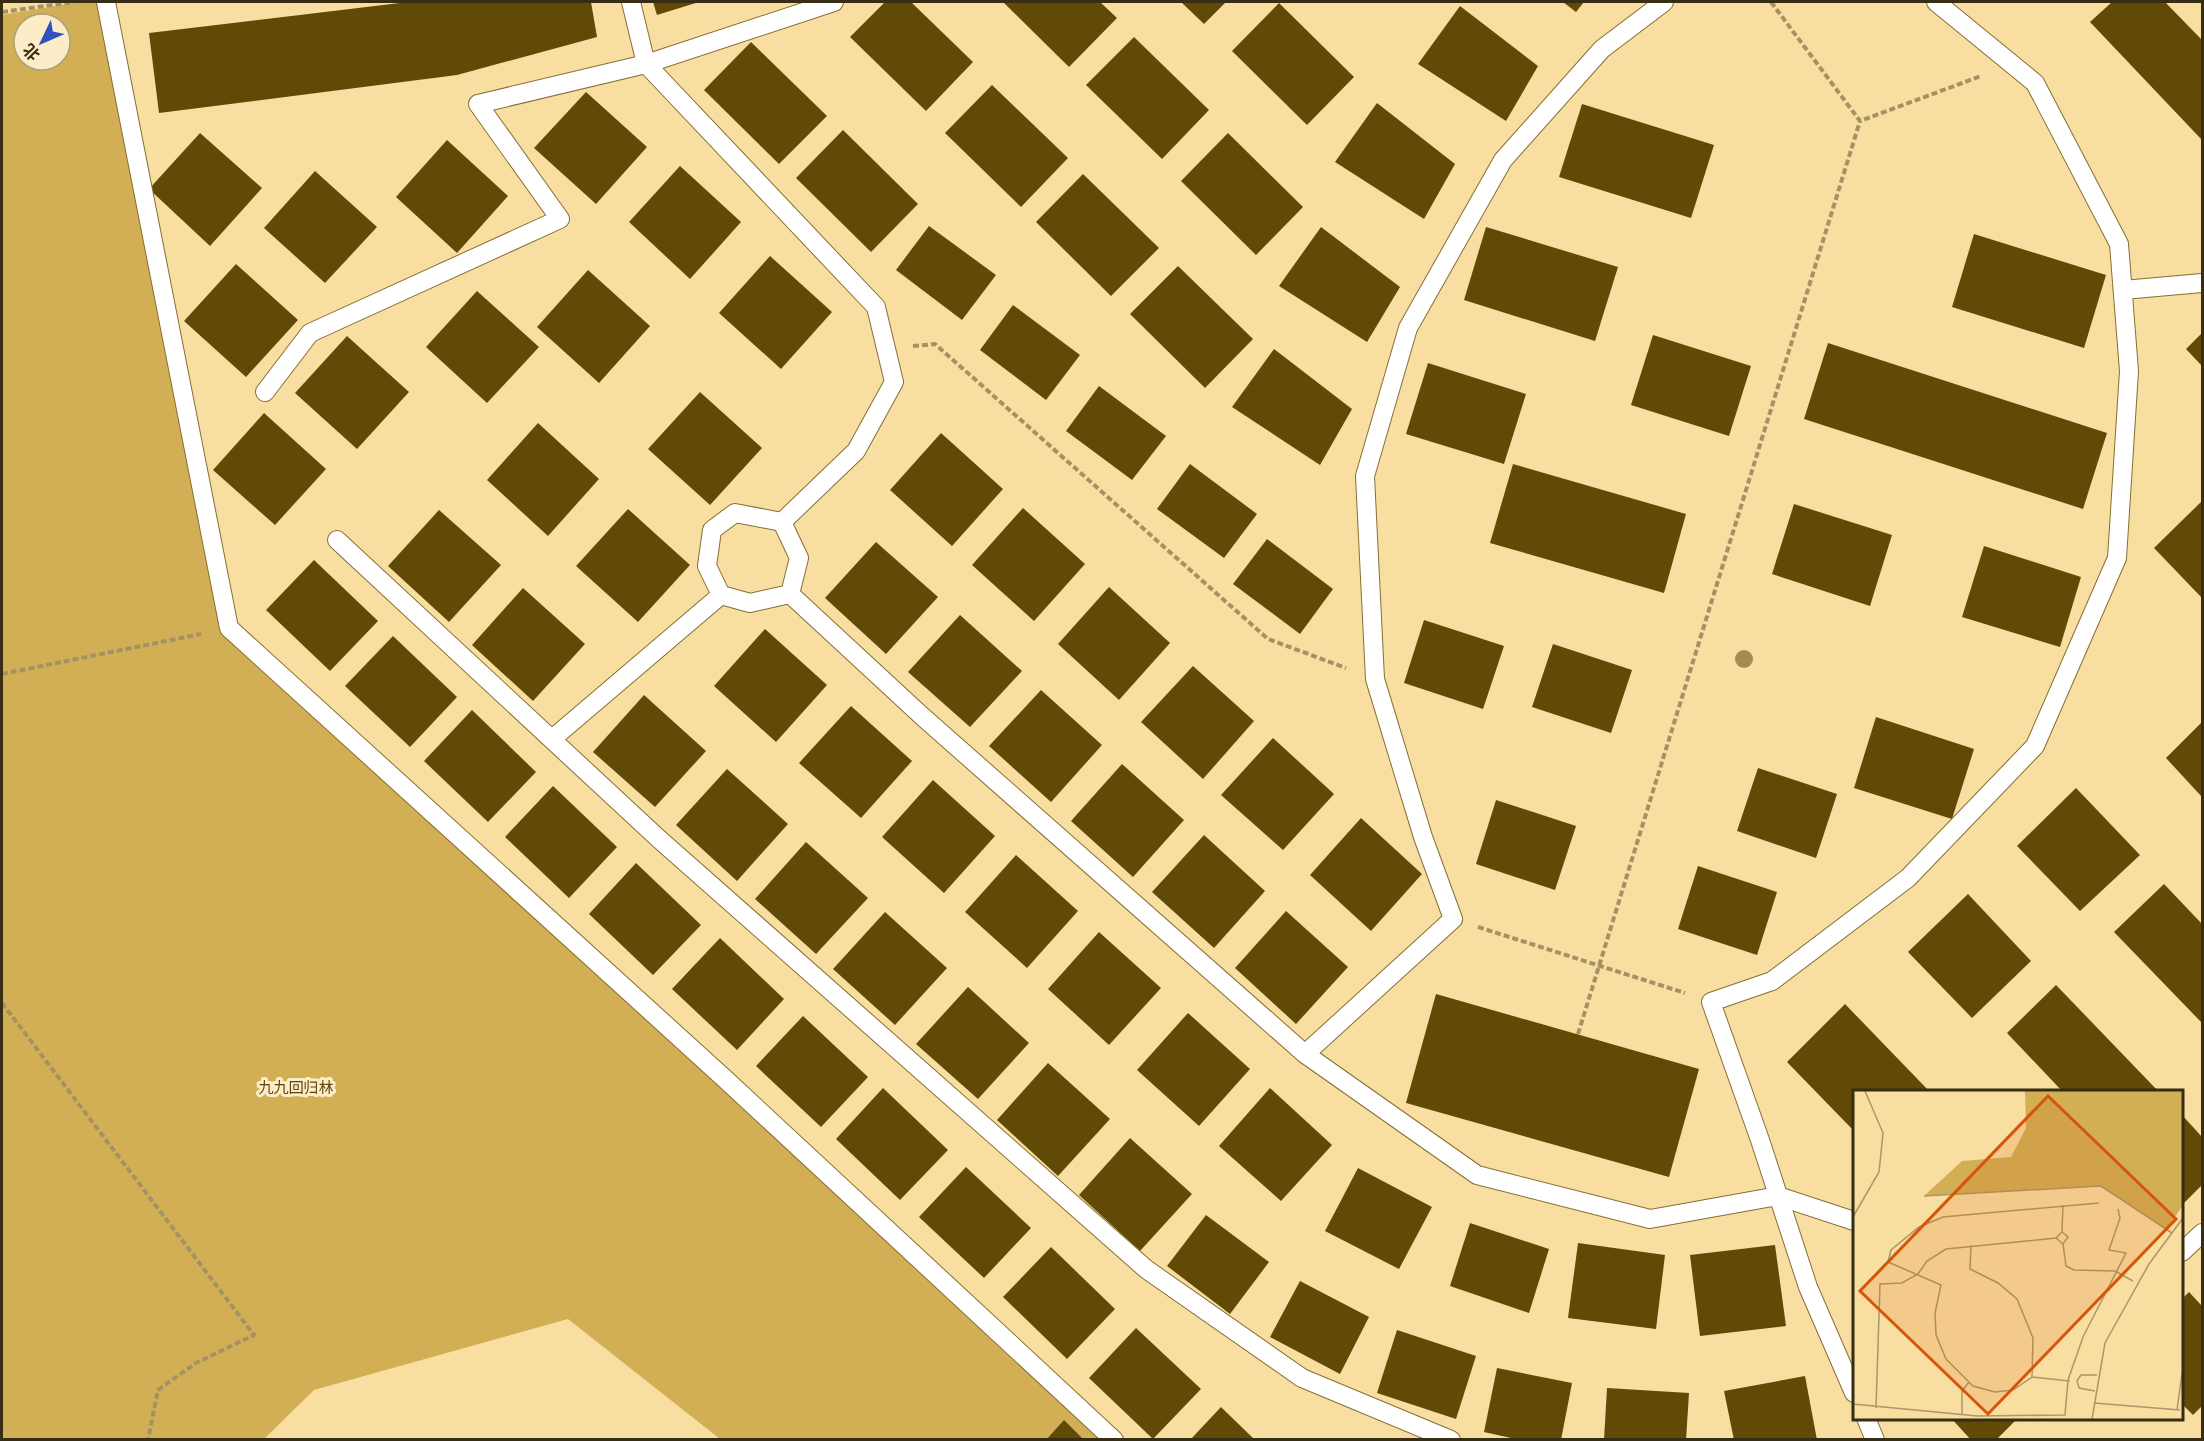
<svg xmlns="http://www.w3.org/2000/svg" width="2204" height="1441" font-family="Raleway,'Noto Sans SC',sans-serif">
	<rect width="100%" height="100%" fill="#f8dea0"/>
	<path fill="#d2af55" fill-rule="evenodd" d="M80,2h26l123,626 885,811h-394l-152,-120 -254,71 -50,49 -262,1v-1425zM24,24h36v36h-36z"/>
	<g fill="#614a05">
		<polygon points="408,2 591,2 597,37 457,75 159,113 149,33"/>
		<polygon points="653,2 699,2 657,15"/>
		<polygon points="885,2 911,2 973,62 926,111 850,37"/>
		<polygon points="1003,2 1100,2 1117,18 1069,67"/>
		<polygon points="1181,2 1226,2 1204,24"/>
		<polygon points="1563,2 1584,2 1576,12"/>
		<polygon points="2112,2 2165,2 2202,40 2202,140 2090,22"/>
		<polygon points="1279,3 1354,77 1307,125 1232,51"/>
		<polygon points="1460,6 1538,66 1506,121 1418,64"/>
		<polygon points="1134,37 1209,110 1162,159 1086,85"/>
		<polygon points="751,42 827,116 779,164 704,90"/>
		<polygon points="992,85 1068,158 1021,207 945,133"/>
		<polygon points="586,92 647,147 596,204 534,148"/>
		<polygon points="1377,103 1455,164 1424,219 1335,162"/>
		<polygon points="1582,104 1714,145 1691,218 1559,177"/>
		<polygon points="843,130 918,204 871,252 796,178"/>
		<polygon points="200,133 262,188 210,246 149,189"/>
		<polygon points="1228,133 1303,207 1256,255 1181,181"/>
		<polygon points="447,140 508,196 457,253 396,197"/>
		<polygon points="680,166 741,222 690,279 629,222"/>
		<polygon points="315,171 377,227 325,283 264,228"/>
		<polygon points="1083,174 1159,248 1111,296 1036,222"/>
		<polygon points="929,226 996,275 962,320 896,270"/>
		<polygon points="1321,227 1400,287 1367,342 1279,286"/>
		<polygon points="1486,227 1618,267 1595,341 1464,300"/>
		<polygon points="1974,234 2106,275 2084,348 1952,307"/>
		<polygon points="770,256 832,312 781,369 719,313"/>
		<polygon points="236,264 298,320 246,377 184,321"/>
		<polygon points="1178,266 1253,339 1205,388 1130,314"/>
		<polygon points="588,270 650,326 599,383 537,327"/>
		<polygon points="477,291 539,347 487,403 426,347"/>
		<polygon points="1013,305 1080,355 1046,400 980,350"/>
		<polygon points="2202,333 2202,366 2186,349"/>
		<polygon points="1653,335 1751,366 1729,436 1631,405"/>
		<polygon points="347,336 409,392 357,449 295,393"/>
		<polygon points="1828,343 2107,433 2083,509 1804,419"/>
		<polygon points="1274,349 1352,409 1320,465 1232,407"/>
		<polygon points="1428,363 1526,394 1504,464 1406,434"/>
		<polygon points="1099,386 1166,436 1132,480 1066,431"/>
		<polygon points="700,392 762,448 710,505 648,449"/>
		<polygon points="264,413 326,469 275,525 213,470"/>
		<polygon points="538,423 599,479 548,536 487,480"/>
		<polygon points="941,433 1003,489 952,546 890,490"/>
		<polygon points="1190,464 1257,514 1224,558 1157,509"/>
		<polygon points="1513,464 1686,514 1664,593 1490,543"/>
		<polygon points="2202,501 2202,598 2154,548"/>
		<polygon points="1794,504 1892,535 1870,606 1772,574"/>
		<polygon points="1023,508 1085,564 1034,621 972,565"/>
		<polygon points="628,509 690,565 638,622 576,566"/>
		<polygon points="439,510 501,565 449,622 388,566"/>
		<polygon points="1267,539 1333,589 1300,634 1233,584"/>
		<polygon points="876,542 938,597 886,654 825,598"/>
		<polygon points="1984,546 2081,577 2060,647 1962,617"/>
		<polygon points="314,560 378,621 330,671 266,610"/>
		<polygon points="1109,587 1170,643 1119,700 1058,644"/>
		<polygon points="523,588 585,644 533,701 472,645"/>
		<polygon points="960,615 1022,671 970,727 908,672"/>
		<polygon points="1424,620 1504,646 1483,709 1404,683"/>
		<polygon points="765,629 827,685 776,742 714,686"/>
		<polygon points="393,636 457,697 410,747 345,686"/>
		<polygon points="1553,644 1632,670 1611,733 1532,707"/>
		<polygon points="1193,666 1254,721 1203,779 1141,722"/>
		<polygon points="1041,690 1102,745 1051,802 989,746"/>
		<polygon points="644,695 706,751 655,807 593,752"/>
		<polygon points="851,706 912,761 861,818 799,763"/>
		<polygon points="472,710 536,772 488,822 424,761"/>
		<polygon points="1876,717 1974,749 1952,819 1854,788"/>
		<polygon points="2202,722 2202,797 2166,758"/>
		<polygon points="1273,738 1334,794 1283,850 1221,795"/>
		<polygon points="1122,764 1184,820 1133,877 1071,821"/>
		<polygon points="1758,768 1837,794 1816,858 1737,831"/>
		<polygon points="727,769 788,824 737,881 676,825"/>
		<polygon points="933,780 995,836 944,893 882,837"/>
		<polygon points="553,786 617,847 569,898 505,837"/>
		<polygon points="2076,788 2140,855 2080,911 2017,846"/>
		<polygon points="1496,800 1576,826 1555,890 1476,864"/>
		<polygon points="1361,818 1422,874 1371,931 1310,875"/>
		<polygon points="1204,835 1265,891 1214,948 1152,892"/>
		<polygon points="806,842 868,898 816,954 755,899"/>
		<polygon points="1016,855 1078,911 1027,968 965,912"/>
		<polygon points="636,863 701,925 653,975 589,914"/>
		<polygon points="1698,866 1777,892 1757,955 1678,929"/>
		<polygon points="2164,884 2202,924 2202,1023 2114,932"/>
		<polygon points="1968,894 2031,961 1972,1018 1908,952"/>
		<polygon points="1286,911 1348,967 1296,1024 1235,968"/>
		<polygon points="885,912 947,968 895,1025 833,969"/>
		<polygon points="1099,932 1161,988 1109,1045 1048,989"/>
		<polygon points="720,938 784,999 737,1050 672,989"/>
		<polygon points="2056,985 2159,1092 2063,1092 2007,1033"/>
		<polygon points="968,987 1029,1043 978,1099 916,1044"/>
		<polygon points="1436,994 1699,1069 1669,1177 1406,1103"/>
		<polygon points="1845,1004 1930,1092 1854,1092 1854,1131 1787,1062"/>
		<polygon points="1188,1013 1250,1069 1199,1126 1137,1070"/>
		<polygon points="803,1016 868,1077 821,1127 756,1066"/>
		<polygon points="1048,1063 1110,1119 1058,1176 997,1120"/>
		<polygon points="883,1088 948,1150 900,1200 836,1139"/>
		<polygon points="1270,1088 1332,1145 1281,1201 1219,1146"/>
		<polygon points="2182,1115 2202,1137 2202,1185 2182,1205"/>
		<polygon points="1130,1138 1192,1194 1140,1251 1079,1195"/>
		<polygon points="966,1167 1031,1228 984,1278 919,1217"/>
		<polygon points="1358,1168 1432,1207 1399,1269 1325,1231"/>
		<polygon points="1206,1215 1269,1262 1230,1314 1167,1266"/>
		<polygon points="1470,1223 1549,1249 1529,1313 1450,1286"/>
		<polygon points="1578,1243 1665,1255 1656,1329 1568,1318"/>
		<polygon points="1775,1245 1786,1326 1700,1336 1690,1255"/>
		<polygon points="1051,1247 1115,1309 1067,1359 1003,1297"/>
		<polygon points="1300,1281 1369,1317 1340,1374 1270,1337"/>
		<polygon points="2189,1292 2202,1306 2202,1406 2193,1415 2182,1404 2182,1299"/>
		<polygon points="1136,1328 1201,1389 1153,1439 1089,1378"/>
		<polygon points="1397,1330 1476,1356 1456,1419 1377,1393"/>
		<polygon points="1497,1368 1572,1383 1561,1440 1520,1440 1484,1432"/>
		<polygon points="1805,1376 1817,1440 1734,1440 1724,1391"/>
		<polygon points="1607,1388 1689,1393 1686,1440 1604,1440"/>
		<polygon points="1221,1407 1255,1440 1190,1440"/>
		<polygon points="1951,1418 2018,1418 1996,1440 1971,1440"/>
		<polygon points="1064,1420 1084,1440 1046,1440"/>
	</g>
	<g fill="none" stroke-linecap="round" stroke-linejoin="round">
		<defs>
			<g id="lane">
				<polyline points="106,2 229,628 724,1078 1114,1440"/>
				<polyline points="631,2 646,64 876,307 894,382 856,451 782,522"/>
				<polyline points="2123,290 2202,283"/>
				<polyline points="265,392 310,333 560,219 478,104 646,64 834,2"/>
				<polyline points="337,540 659,839 1146,1269 1302,1378 1451,1440"/>
				<polyline points="790,594 923,717 1305,1054 1477,1175 1650,1219 1778,1196 1854,1221"/>
				<polyline points="552,739 721,595 750,603 790,594 799,558 782,522 735,513 712,530 707,566 721,595"/>
				<polyline points="1305,1054 1453,919 1423,837 1375,679 1365,476 1408,328 1503,160 1602,49 1664,2"/>
				<polyline points="2182,1252 2202,1233"/>
				<polyline points="1854,1393 1808,1287 1760,1140 1711,1002 1772,981 1908,878 2035,746 2117,558 2129,371 2119,244 2035,83 1936,2"/>
				<polyline points="1866,1418 1875,1440"/>
			</g>
		</defs>
		<use href="#lane" stroke="#866f33" stroke-width="20"/>
		<g stroke="#a59264" stroke-width="4" stroke-dasharray="6 3" stroke-linecap="butt">
			<polyline points="1771,2 1860,121 1981,76"/>
			<polyline points="2,12 74,2"/>
			<polyline points="913,346 935,344 1268,639 1346,668"/>
			<polyline points="2,674 201,634"/>
			<polyline points="1478,927 1685,993"/>
			<polyline points="2,1003 254,1335 196,1363 158,1390 148,1440"/>
			<polyline points="1578,1034 1860,121"/>
		</g>
		<use href="#lane" stroke="#fff" stroke-width="18"/>
	</g>
	<circle fill="#a28c51" cx="1744" cy="659" r="9"/>
	<g text-anchor="middle" dominant-baseline="central" stroke-width="6" stroke-linejoin="round" paint-order="stroke">
		<g font-size="15" fill="#5c4811" stroke="#fcedc8">
			<text x="296" y="1088">九九回归林</text>
		</g>
	</g>
	<g transform="translate(1853 1090)">
		<rect width="330" height="330" fill="#f8dea0"/>
		<path d="M172,1h158v114l-16,24 -66,-43 -177,10 38,-35 49,-4 15,-29z" fill="#d2af55"/>
		<path fill="none" stroke="#ab9768" stroke-width="1.5" d="M71,106l177,-10 71,47M0,127l26,-45 4,-39 -18,-42M209,142l6,5 -5,7 -7,-6 6,-6 1,-27M210,154l3,22 8,4 41,1 18,10M118,155l-1,24 28,14 19,16 16,39 -1,39 -19,13 -18,2 -22,-6 -27,-27 -10,-24 -1,-22 6,-28 -53,-23 3,-12 28,-23 24,-10 156,-14M179,287l38,4M242,301l-16,-3 -2,-7 4,-6h16M241,313l86,7M0,314l124,12 88,-1 3,-35 15,-43 43,-84 -17,-3 11,-32 -2,-9M23,318l4,-124 22,-1 16,-9 9,-13 19,-12 110,-11M324,320l6,-43M109,325v-24l7,-9M239,329l13,-76 44,-79 34,-46"/>
		<path fill="#d6550d" fill-opacity="0.15" stroke="#d6550d" stroke-width="3" d="M195,6l128,123 -188,195 -128,-123z"/>
		<rect width="330" height="330" fill="none" stroke="#372d14" stroke-width="3"/>
	</g>
	<rect width="2204" height="1441" fill="none" stroke="#372d14" stroke-width="6"/>
	<g transform="translate(42 42) rotate(226)"><circle r="28" fill="#fcedc8" stroke="#ada080" stroke-width="1.5"/>
	<path d="M0-4.5L10 22L0 15L-10 22Z" fill="#3350c1"/>
	<text y="-9" font-size="16" font-weight="bold" text-anchor="middle" fill="#372d14">北</text>
	</g>
</svg>
